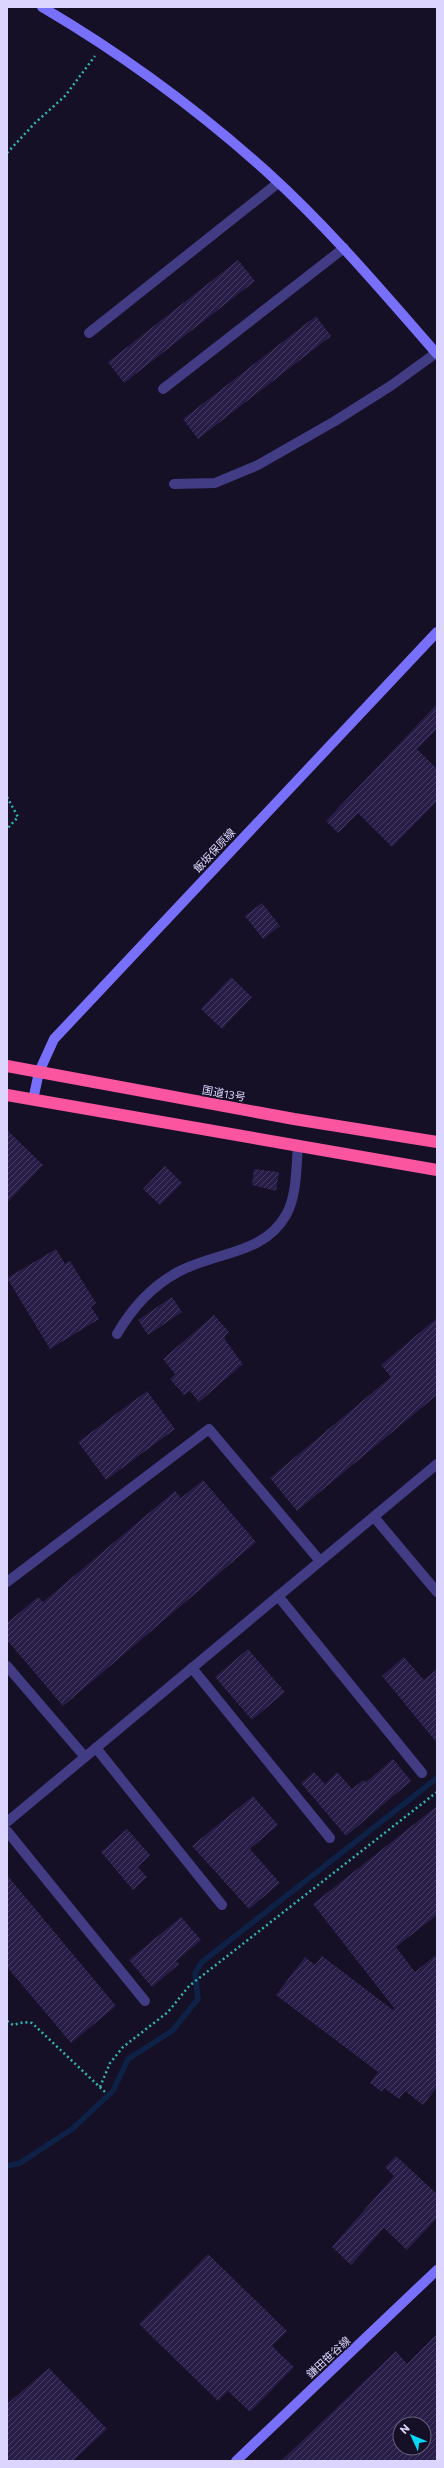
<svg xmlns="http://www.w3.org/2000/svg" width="444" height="2468" font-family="Commissioner,'Noto Sans JP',sans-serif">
	<defs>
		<pattern id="building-hatch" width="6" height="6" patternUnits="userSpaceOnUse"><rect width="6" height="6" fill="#271d47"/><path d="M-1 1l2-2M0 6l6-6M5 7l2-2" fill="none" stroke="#463d63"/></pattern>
	</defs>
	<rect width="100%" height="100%" fill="#151026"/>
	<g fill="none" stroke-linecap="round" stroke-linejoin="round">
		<polyline stroke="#0e2147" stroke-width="5.5" points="7,2166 20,2163 72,2129 113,2091 128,2059 172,2031 198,1999 195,1973 202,1962 437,1778"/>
	</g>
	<g fill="url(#building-hatch)" fill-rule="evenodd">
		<polygon points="238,260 255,281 124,383 108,362"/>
		<polygon points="316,316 331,336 198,439 183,419"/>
		<polygon points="437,704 437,729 417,749 437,769 437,801 392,847 358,813 338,833 326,821"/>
		<polygon points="262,903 280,926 263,939 245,916"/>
		<polygon points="231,977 252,997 222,1029 201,1009"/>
		<polygon points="7,1130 43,1165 7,1203"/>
		<polygon points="165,1166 182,1183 160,1205 143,1189"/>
		<polygon points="254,1169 279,1172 276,1191 252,1185"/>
		<polygon points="56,1249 65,1264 70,1261 96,1303 91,1307 99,1319 50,1349 7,1278"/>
		<polygon points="172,1297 182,1312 148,1335 138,1320"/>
		<polygon points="214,1315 229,1332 225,1336 225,1340 243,1364 199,1402 190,1391 184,1395 170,1379 175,1374 163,1359"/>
		<polygon points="437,1318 437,1395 297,1511 270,1478 391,1377 381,1365"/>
		<polygon points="147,1391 175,1429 106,1480 78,1442"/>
		<polygon points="203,1480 256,1542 63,1706 7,1640 7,1623 38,1597 43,1602 175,1491 181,1498"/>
		<polygon points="248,1649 285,1692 252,1720 215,1677"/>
		<polygon points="404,1657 424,1680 437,1669 437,1743 382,1676"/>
		<polygon points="393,1759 411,1781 346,1836 301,1783 314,1772 325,1784 337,1772 352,1789 363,1780 366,1782"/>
		<polygon points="253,1796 278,1825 250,1849 280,1883 249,1909 192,1846"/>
		<polygon points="437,1806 437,1915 396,1947 415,1972 437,1954 437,2087 423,2105 405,2091 399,2099 384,2088 382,2092 370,2083 378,2072 276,1995 305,1957 315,1965 322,1956 393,2010 394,2008 313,1904"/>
		<polygon points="127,1829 150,1855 138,1867 147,1877 133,1890 101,1852"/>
		<polygon points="7,1875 116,2006 71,2043 7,1967"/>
		<polygon points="181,1917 201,1940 176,1961 179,1964 152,1987 129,1960"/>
		<polygon points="396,2156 437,2194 437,2218 407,2250 384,2228 351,2265 332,2247 394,2176 385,2167"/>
		<polygon points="208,2254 287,2331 272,2346 294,2367 250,2412 228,2391 218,2401 139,2324"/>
		<path d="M437,2334v127h-156l115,-110 11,13zM400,2424h24v24h-24z"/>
		<polygon points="49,2368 107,2429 73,2461 7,2461 7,2404"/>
	</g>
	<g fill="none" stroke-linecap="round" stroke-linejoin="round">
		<g stroke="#33b5b2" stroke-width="2.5" stroke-dasharray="2 3" stroke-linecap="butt">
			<polyline points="7,153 35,123 65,96 95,56"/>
			<polyline points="7,797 18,817 7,829"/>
			<polyline points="7,2021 13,2025 24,2022 32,2023 105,2092"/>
			<polyline points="100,2087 110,2063 123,2047 168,2012 189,1986 437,1792"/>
		</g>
		<path stroke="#423c84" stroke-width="10" d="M117,1334c15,-26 35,-48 61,-62 36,-20 86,-17 108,-57 11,-19 10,-47 12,-69"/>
		<g stroke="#423c84" stroke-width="10">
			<polyline points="89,333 278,183"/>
			<polyline points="163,389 344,248"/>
			<polyline points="174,484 215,483 258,465 335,421 392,385 436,353"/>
			<polyline points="374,1517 437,1592"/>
			<polyline points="7,1582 209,1429 320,1561"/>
			<polyline points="278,1596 422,1773"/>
			<polyline points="7,1666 85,1757"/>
			<polyline points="192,1668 330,1838"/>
			<polyline points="96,1748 222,1905"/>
			<polyline points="7,1822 437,1464"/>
			<polyline points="7,1831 145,2001"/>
		</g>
		<g stroke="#7870fb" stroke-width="10">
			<path d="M42,7c80,47 155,102 224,164 62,56 116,120 171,183"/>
			<polyline points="33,1100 39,1072 54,1039 437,632"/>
			<polyline points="236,2461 437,2270"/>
		</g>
		<g stroke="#fa559e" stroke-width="12">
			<polyline points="7,1066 294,1119 437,1142"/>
			<polyline points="7,1095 437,1170"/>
		</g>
	</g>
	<g text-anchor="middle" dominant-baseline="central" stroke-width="3.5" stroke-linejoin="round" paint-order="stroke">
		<g font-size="11" fill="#dcd6fe" stroke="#151026">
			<text transform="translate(214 850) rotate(-47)">飯坂保原線</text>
			<text transform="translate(224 1093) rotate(10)">国道13号</text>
			<text transform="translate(328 2357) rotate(-43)">鎌田笹谷線</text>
		</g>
	</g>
	<rect width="444" height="2468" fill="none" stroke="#dcd6fe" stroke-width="16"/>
	<g transform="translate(412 2436) rotate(314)"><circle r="19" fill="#151026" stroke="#655f7c"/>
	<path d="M0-3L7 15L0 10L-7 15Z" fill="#08d8f8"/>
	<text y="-6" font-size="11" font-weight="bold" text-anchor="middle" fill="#dcd6fe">N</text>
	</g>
</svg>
